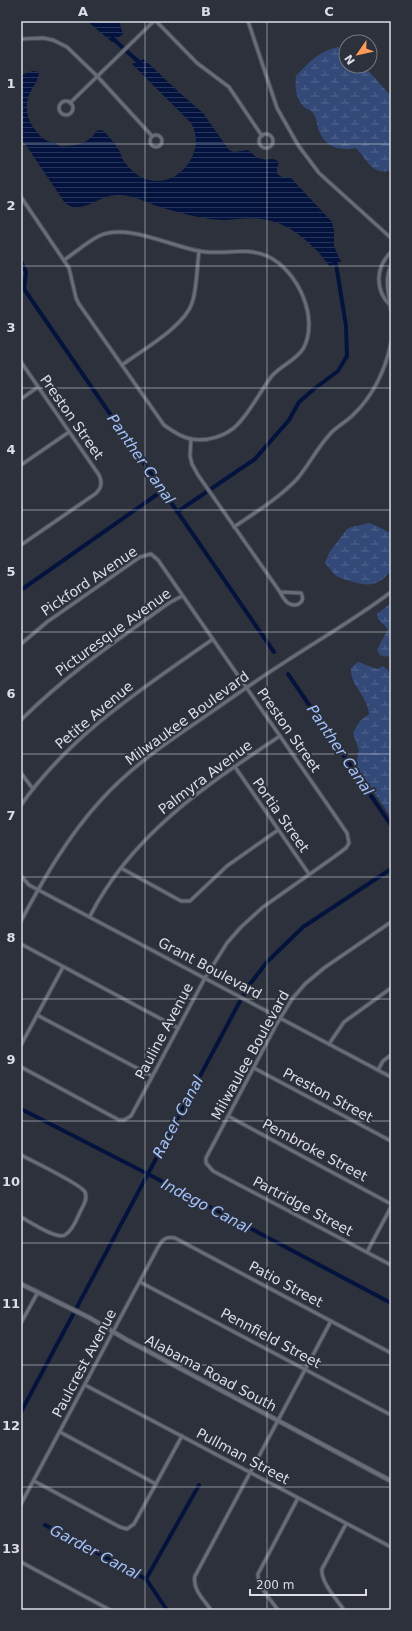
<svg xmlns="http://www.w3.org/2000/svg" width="412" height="1631" font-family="'DejaVu Sans',sans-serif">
	<defs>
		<pattern id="wetland-marsh" width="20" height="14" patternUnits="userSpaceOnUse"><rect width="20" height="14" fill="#334a79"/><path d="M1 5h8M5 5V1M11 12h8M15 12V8" fill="none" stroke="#50648c"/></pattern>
		<pattern id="water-rules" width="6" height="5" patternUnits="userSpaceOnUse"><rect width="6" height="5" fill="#03133e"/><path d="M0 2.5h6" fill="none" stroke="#27355a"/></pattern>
	</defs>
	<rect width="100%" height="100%" fill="#2c313b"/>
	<g fill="url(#wetland-marsh)">
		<path d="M338,47l8,5v14h18l27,30v74c-18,7 -25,-12 -35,-22 -18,3 -32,-1 -38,-20 -1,-4 -2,-11 -5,-15 -2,-3 -7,-4 -10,-7 -8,-9 -8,-19 -7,-30 13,-14 23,-25 42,-29z"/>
		<path d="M370,523l21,10v37c-15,22 -31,14 -53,7l-4,-3 -9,-11 4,-10 18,-24 4,-2z"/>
		<path d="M391,603v53c-7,1 -11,1 -14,-6l11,-21 -10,-10 -1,-5z"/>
		<path d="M358,662l19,7 6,-3 5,4 3,7v140l-35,-51 3,-16 -6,-17 7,-12 9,-7c-1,-18 -19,-28 -18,-46z"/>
	</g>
	<g fill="url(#water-rules)">
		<polygon points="87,21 119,21 123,34 112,42"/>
		<path d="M144,59l39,37 20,17 26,37 5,2 14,-2c5,4 8,8 14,9 7,2 12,-3 17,4l-2,4v7l5,3h8l42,45 2,9v15l7,16 -11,5c-16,-23 -40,-44 -68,-48 -13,-2 -27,1 -40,1 -10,0 -23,-3 -33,-5 -10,-3 -20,-5 -29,-8 -15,-5 -28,-13 -44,-12 -17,0 -34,21 -51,8l-44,-65v-63l12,-4 6,1c0,6 -4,12 -7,17 -9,15 -6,30 5,43 5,6 10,11 18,10l4,4c12,1 31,-2 37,-15l6,-1c6,5 12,12 16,19 3,3 3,8 5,11 4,6 12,14 18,17 32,17 68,-23 50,-54l-59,-59z"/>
	</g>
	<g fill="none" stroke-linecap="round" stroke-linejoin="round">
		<g stroke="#03133e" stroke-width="4">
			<polyline points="112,38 141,64"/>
			<polyline points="21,261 26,272 24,289 274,652"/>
			<polyline points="177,512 255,459 289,420 299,402 314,389 338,371 347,356 346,326 336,264 333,261"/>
			<polyline points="21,590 162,491"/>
			<polyline points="288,674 391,825"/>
			<polyline points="21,1109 148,1174 391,1303"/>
			<polyline points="21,1412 247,988 267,962 303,927 391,869"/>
			<polyline points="45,1525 146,1579 167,1610"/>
			<polyline points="146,1579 199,1485"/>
		</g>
		<defs>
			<g id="minor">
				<polyline points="156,21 197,63 229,87 262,136"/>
				<polyline points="248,21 277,108 298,145 319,173 391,238"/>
				<polyline points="21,39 43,38 53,40 67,47 97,76 152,136"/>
				<circle cx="66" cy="108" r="7"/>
				<polyline points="70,103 154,21"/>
				<circle cx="266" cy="141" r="7"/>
				<circle cx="156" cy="141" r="6"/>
				<path d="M21,197l48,71 7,30 3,6 85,121c8,6 17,12 27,14 16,3 36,-3 47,-15 13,-14 22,-32 33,-47 9,-11 24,-16 32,-28 17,-30 -5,-79 -36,-93 -22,-10 -45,0 -68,-5 -29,-5 -72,-28 -100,-15 -12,6 -23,16 -35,24"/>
				<path d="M391,266c-7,15 -2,27 0,44"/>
				<path d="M390,305c-15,-15 -15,-37 1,-53"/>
				<path d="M21,362l78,113c4,8 2,14 -4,19l-74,51"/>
				<path d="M122,365c20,-15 63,-39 70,-62 5,-14 5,-37 7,-52"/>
				<polyline points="21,399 38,387"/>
				<path d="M191,439l-1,17 2,8 6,11 82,117 21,1c5,9 -4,15 -13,10 -4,-3 -6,-7 -8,-11"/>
				<polyline points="21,465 69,432"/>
				<path d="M234,527c22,-15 45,-29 63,-48 12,-14 20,-31 33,-45 6,-7 16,-12 23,-19 21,-20 32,-44 38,-72"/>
				<polyline points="21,644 47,622 140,557 151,554 158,560 334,814 347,833 349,843 346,848 334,857 263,907 241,927 227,943 205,978 131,1116 124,1120 119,1120 21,1067"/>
				<path d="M21,720c45,-45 96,-80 148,-117l13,-7"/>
				<polyline points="235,767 309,874"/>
				<polyline points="21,773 33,789"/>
				<path d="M21,805c50,-71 122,-117 192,-166"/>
				<polyline points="121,868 181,901 190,901 227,866 278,830"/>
				<polyline points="21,876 29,885 391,1077"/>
				<path d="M90,916c42,-82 115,-130 190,-180"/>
				<path d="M21,921c23,-43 47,-85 80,-121 28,-31 62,-55 96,-78 29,-20 58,-41 88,-60 35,-23 72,-44 106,-70"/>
				<polyline points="391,922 324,968 305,984 292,999 275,1027 206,1158 206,1163 213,1171 391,1265"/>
				<polyline points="21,944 178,1028"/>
				<polyline points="37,1015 152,1076"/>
				<polyline points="329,1044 344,1022 391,988"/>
				<polyline points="21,1045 63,967"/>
				<polyline points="254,1068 391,1141"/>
				<polyline points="378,1070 383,1061 391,1055"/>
				<polyline points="228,1116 391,1204"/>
				<path d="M21,1155c11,6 60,29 64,37 3,7 -2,14 -5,20 -3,7 -7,18 -15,23 -8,5 -35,-13 -44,-18"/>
				<polyline points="367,1252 391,1207"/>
				<polyline points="140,1282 391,1415"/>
				<polyline points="21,1323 38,1292"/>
				<polyline points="85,1385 391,1547"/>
				<polyline points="60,1432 156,1484"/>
				<polyline points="34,1481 120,1527 127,1529 134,1524 182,1436"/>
				<path d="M21,1504l136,-255c5,-9 8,-13 18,-11l216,115"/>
				<polyline points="21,1562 110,1610"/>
				<path d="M211,1610c-7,-10 -19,-21 -16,-34l136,-255"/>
				<path d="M278,1610c-7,-10 -21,-24 -20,-36l40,-76"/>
				<path d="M344,1610c-7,-10 -24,-29 -22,-41l24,-45"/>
			</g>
			<polyline id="tertiary" points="21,1284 90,1318 127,1340 391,1481"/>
		</defs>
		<use href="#minor" stroke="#484c55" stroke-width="5"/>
		<use href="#tertiary" stroke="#484c55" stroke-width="6"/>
		<use href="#minor" stroke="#686d79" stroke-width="3"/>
		<use href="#tertiary" stroke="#686d79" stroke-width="4"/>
	</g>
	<path fill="none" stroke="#dbdee5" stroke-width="1" stroke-opacity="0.55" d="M145,21v1589M267,21v1589M21,144h370M21,266h370M21,388h370M21,510h370M21,632h370M21,754h370M21,877h370M21,999h370M21,1121h370M21,1243h370M21,1365h370M21,1487h370"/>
	<g text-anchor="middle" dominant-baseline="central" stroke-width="4" stroke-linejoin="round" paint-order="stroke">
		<g font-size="14" fill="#dbdee5" stroke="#2c313b">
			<text transform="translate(72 417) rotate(55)">Preston Street</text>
			<text transform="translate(89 581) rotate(-34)">Pickford Avenue</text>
			<text transform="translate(113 632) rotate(-36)">Picturesque Avenue</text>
			<text transform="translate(94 715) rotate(-40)">Petite Avenue</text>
			<text transform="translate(187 718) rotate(-36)">Milwaukee Boulevard</text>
			<text transform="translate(289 730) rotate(55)">Preston Street</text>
			<text transform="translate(205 777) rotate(-37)">Palmyra Avenue</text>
			<text transform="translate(281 815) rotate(55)">Portia Street</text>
			<text transform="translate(210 968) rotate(28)">Grant Boulevard</text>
			<text transform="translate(164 1031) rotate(-62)">Pauline Avenue</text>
			<text transform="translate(250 1055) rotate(-61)">Milwaulee Boulevard</text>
			<text transform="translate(328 1095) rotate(28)">Preston Street</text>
			<text transform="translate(315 1150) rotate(28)">Pembroke Street</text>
			<text transform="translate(303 1206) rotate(28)">Partridge Street</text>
			<text transform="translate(286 1284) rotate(28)">Patio Street</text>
			<text transform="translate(271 1338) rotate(28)">Pennfield Street</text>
			<text transform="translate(84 1363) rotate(-62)">Paulcrest Avenue</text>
			<text transform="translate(211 1373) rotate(28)">Alabama Road South</text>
			<text transform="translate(243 1456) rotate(28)">Pullman Street</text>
		</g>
		<g font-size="15" font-style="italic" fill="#a3c3ff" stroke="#2c313b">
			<text transform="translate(141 459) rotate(55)">Panther Canal</text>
			<text transform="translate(340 750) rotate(56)">Panther Canal</text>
			<text transform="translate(178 1117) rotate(-62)">Racer Canal</text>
			<text transform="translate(206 1206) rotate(28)">Indego Canal</text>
			<text transform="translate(95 1552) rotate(28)">Garder Canal</text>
		</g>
	</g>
	<rect width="412" height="1631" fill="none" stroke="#2c313b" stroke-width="44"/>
	<g transform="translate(358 54) rotate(236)"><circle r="19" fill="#2c313b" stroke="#72767f"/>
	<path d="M0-3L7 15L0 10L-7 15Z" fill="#fe9b58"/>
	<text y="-6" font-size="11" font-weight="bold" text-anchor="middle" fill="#dbdee5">N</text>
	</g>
	<path d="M250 1589v6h116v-6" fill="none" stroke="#dbdee5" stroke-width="2"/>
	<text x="256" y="1589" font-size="12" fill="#dbdee5" stroke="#2c313b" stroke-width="3" paint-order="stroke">200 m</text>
	<rect x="22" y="22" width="368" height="1587" fill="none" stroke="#dbdee5" stroke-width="1.5"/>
	<g font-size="13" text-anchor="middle" font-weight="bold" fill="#dbdee5">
		<text x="83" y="16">A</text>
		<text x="206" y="16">B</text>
		<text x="329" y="16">C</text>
		<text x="11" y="88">1</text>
		<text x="11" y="210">2</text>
		<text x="11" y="332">3</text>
		<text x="11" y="454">4</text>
		<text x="11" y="576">5</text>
		<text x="11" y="698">6</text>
		<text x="11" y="820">7</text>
		<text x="11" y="942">8</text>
		<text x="11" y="1064">9</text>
		<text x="11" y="1186">10</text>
		<text x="11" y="1308">11</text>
		<text x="11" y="1430">12</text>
		<text x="11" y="1553">13</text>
	</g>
</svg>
